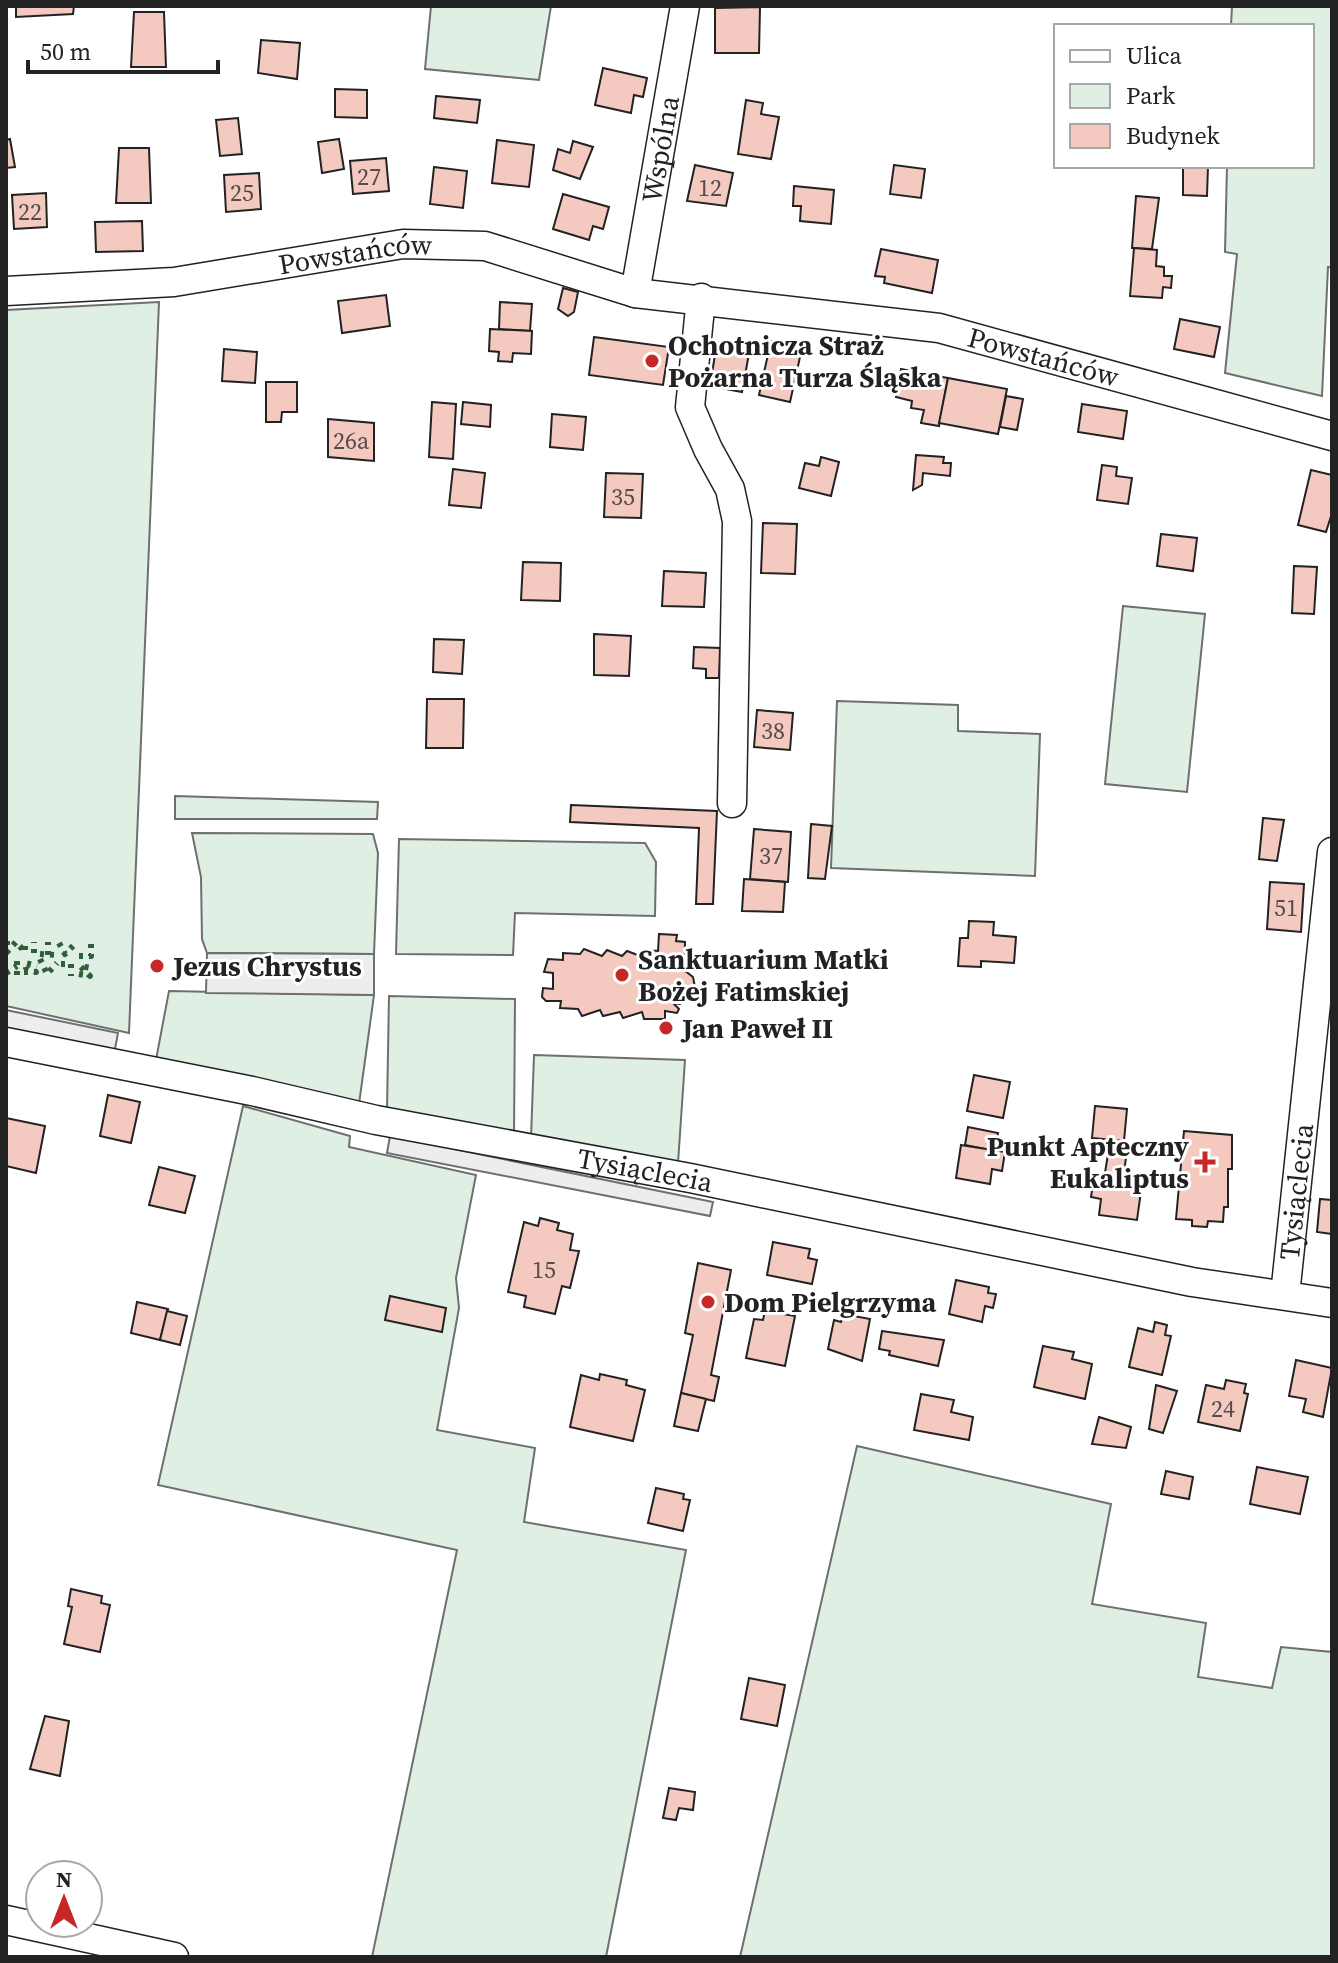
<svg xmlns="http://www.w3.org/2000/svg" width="1338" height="1963" font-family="'Source Serif 4',serif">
	<rect width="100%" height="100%" fill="#fff"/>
	<g fill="#e0efe3" stroke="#6f6f6f" stroke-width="2">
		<polygon points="431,6 551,6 539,80 425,69"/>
		<polygon points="1232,6 1332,6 1332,267 1328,267 1322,396 1225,373 1237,254 1225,252 1227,166 1312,166 1312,26 1231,26"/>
		<polygon points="159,302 129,1033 6,1006 6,310"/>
		<polygon points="1123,606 1205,614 1187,792 1105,784"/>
		<polygon points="837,701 958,705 958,731 1040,734 1035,876 831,868"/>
		<polygon points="175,796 378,802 377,819 175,819"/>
		<polygon points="192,833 373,834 378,853 374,954 207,953 202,939 201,877"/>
		<polygon points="399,839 645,843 656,862 655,916 515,913 513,955 396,954"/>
		<polygon points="169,991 374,995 359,1104 155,1065"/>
		<polygon points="389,996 515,999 514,1135 387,1110"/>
		<polygon points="534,1055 685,1060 678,1163 531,1138"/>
		<polygon points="243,1106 350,1136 349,1147 476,1175 456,1278 459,1308 437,1430 535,1448 524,1522 686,1550 606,1957 372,1957 457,1550 158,1485"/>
		<polygon points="857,1446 1111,1504 1092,1604 1206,1623 1198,1677 1272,1688 1281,1647 1332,1652 1332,1957 740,1957"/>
	</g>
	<g fill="#ededed" stroke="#6f6f6f" stroke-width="2">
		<polygon points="207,953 374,954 374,995 206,993"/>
		<polygon points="6,1010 118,1033 114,1054 6,1033"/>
		<polygon points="390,1136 713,1202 710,1216 387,1153"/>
	</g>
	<g fill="#f3c9c0" stroke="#222" stroke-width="2">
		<polygon points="16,6 74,6 73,14 16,17"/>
		<polygon points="760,7 759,53 715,53 715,8"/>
		<polygon points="134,12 164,12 166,67 131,67"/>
		<polygon points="261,40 300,43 297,79 258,73"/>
		<polygon points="603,68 647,78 643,97 634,95 631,113 595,105"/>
		<polygon points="335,89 367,90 367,118 335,117"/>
		<polygon points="436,96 480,100 477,123 434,118"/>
		<polygon points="746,100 763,103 761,114 779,117 771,159 738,154"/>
		<polygon points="238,118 242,154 220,156 216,120"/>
		<polygon points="10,139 15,167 6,168 6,140"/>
		<polygon points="339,139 344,169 322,173 318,142"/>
		<polygon points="497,140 534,145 529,187 492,183"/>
		<polygon points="573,141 593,147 580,179 553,170 558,149 570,153"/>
		<polygon points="119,148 149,148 151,203 116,203"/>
		<polygon points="386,158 389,191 353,194 350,161"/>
		<polygon points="695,165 733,173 726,206 687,201"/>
		<polygon points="894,165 925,169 921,198 890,194"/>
		<polygon points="1183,166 1208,166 1207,196 1183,195"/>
		<polygon points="434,167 467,171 463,208 430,204"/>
		<polygon points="259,173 261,209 226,212 224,175"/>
		<polygon points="794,186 834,190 831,224 800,221 801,206 793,206"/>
		<polygon points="46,193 47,227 14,229 12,195"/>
		<polygon points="563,194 609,207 603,229 593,226 589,240 553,229"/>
		<polygon points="1136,196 1159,198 1152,249 1132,248"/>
		<polygon points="142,221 143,251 96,252 95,222"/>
		<polygon points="1134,248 1157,250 1156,266 1164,267 1164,276 1172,276 1171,288 1163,287 1162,298 1130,296"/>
		<polygon points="881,249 938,260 932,293 884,283 885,277 875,276"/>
		<polygon points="563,288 578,292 574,312 568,316 558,309"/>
		<polygon points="386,295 390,326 342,333 338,301"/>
		<polygon points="500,302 532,304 530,331 499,329"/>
		<polygon points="1180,319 1220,327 1214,357 1174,349"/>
		<polygon points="490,329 532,331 531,354 513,353 512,362 498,361 499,352 489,351"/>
		<polygon points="594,337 669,347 663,385 589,375"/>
		<polygon points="771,341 802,348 790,402 759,395"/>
		<polygon points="717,342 750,348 742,392 710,386"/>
		<polygon points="224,349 257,352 255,383 222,381"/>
		<polygon points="901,369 948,378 939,426 921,423 924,410 911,408 912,401 896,397"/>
		<polygon points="948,378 1007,389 998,434 939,423"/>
		<polygon points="266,382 297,382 297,412 282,412 281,422 266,422"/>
		<polygon points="1006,396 1023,399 1017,430 1000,427"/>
		<polygon points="432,402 456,404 453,459 429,457"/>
		<polygon points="463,402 491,405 490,427 461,424"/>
		<polygon points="1082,404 1127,411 1123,439 1078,432"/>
		<polygon points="552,414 586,417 583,450 550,447"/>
		<polygon points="328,419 374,423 374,461 328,457"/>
		<polygon points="916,455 944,457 943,463 951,463 950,476 923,473 922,485 913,490"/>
		<polygon points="821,457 839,462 831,496 799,488 805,463 819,466"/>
		<polygon points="1102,465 1117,467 1116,476 1132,478 1128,504 1097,500"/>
		<polygon points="453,469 485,473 481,508 449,505"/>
		<polygon points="1311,470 1332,475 1332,513 1326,532 1298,525"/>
		<polygon points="606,473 643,474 641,518 604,517"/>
		<polygon points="763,523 797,524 795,574 761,573"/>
		<polygon points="1161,534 1197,538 1193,571 1157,566"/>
		<polygon points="523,562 561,563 560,601 521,600"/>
		<polygon points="1294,566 1317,567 1314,614 1292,613"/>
		<polygon points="664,571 706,573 704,607 662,606"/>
		<polygon points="594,634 631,636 629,676 594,675"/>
		<polygon points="434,639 464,640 462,674 433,672"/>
		<polygon points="694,647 720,648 719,678 706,678 706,669 693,668"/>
		<polygon points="427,699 464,699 463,748 426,748"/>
		<polygon points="757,710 793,713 790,750 754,747"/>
		<polygon points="571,805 717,811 713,904 696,904 699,828 570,822"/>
		<polygon points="1263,818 1284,820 1277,861 1259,859"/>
		<polygon points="811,824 832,826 825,879 808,878"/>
		<polygon points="754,829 791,832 788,882 750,879"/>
		<polygon points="744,879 785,882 783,912 742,911"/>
		<polygon points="1270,882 1304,884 1301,932 1267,929"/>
		<polygon points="969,921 994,922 993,935 1016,937 1014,963 981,961 981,967 958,966 960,938 968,938"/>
		<polygon points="659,934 677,935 676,941 685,942 684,970 693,977 695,987 690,996 680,1004 673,1003 679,1009 677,1013 665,1011 665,1019 644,1019 642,1012 623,1018 620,1012 603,1016 600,1010 582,1016 578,1009 560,1008 561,1001 546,1001 542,997 543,988 553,989 553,973 544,972 548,959 563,960 563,953 580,954 584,949 602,956 607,950 622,956 627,951 643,957 648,950 658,951"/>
		<polygon points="974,1075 1010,1082 1003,1118 967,1111"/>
		<polygon points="108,1095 140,1102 131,1143 100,1136"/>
		<polygon points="1095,1106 1127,1109 1124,1141 1092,1138"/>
		<polygon points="6,1118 45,1126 36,1173 6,1166"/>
		<polygon points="968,1127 998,1133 995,1151 965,1145"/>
		<polygon points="1184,1131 1232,1135 1232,1169 1228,1169 1228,1207 1224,1207 1223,1222 1208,1221 1207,1227 1192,1226 1192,1220 1176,1219"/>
		<polygon points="961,1145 1005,1152 1002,1171 992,1169 990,1184 956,1178"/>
		<polygon points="1108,1154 1126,1157 1124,1174 1135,1176 1134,1183 1104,1179"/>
		<polygon points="159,1167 195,1176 185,1213 149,1205"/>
		<polygon points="1104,1179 1142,1184 1137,1220 1099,1215 1101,1199 1091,1197 1093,1184 1103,1185"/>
		<polygon points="1320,1199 1332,1200 1332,1234 1317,1232"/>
		<polygon points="540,1218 559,1223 557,1230 573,1234 570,1250 579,1251 570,1288 562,1286 555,1314 524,1307 526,1296 508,1292 524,1222 538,1226"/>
		<polygon points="773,1242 810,1249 808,1258 817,1260 812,1284 767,1275"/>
		<polygon points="698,1263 731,1270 711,1375 719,1377 714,1401 681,1393 693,1335 685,1333"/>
		<polygon points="956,1280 989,1287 988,1293 996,1294 993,1308 985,1306 982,1322 949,1314"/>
		<polygon points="390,1296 446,1308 442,1332 385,1320"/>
		<polygon points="137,1302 168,1309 160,1340 131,1333"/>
		<polygon points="167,1311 187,1316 180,1345 160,1340"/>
		<polygon points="765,1311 795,1316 785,1366 746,1358 754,1319 763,1320"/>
		<polygon points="843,1314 870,1319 862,1361 828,1349 834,1320 841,1322"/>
		<polygon points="1155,1322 1167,1325 1165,1335 1171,1336 1162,1375 1129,1367 1138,1328 1153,1332"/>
		<polygon points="882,1331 944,1340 938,1366 889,1355 890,1351 879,1349"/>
		<polygon points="1043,1346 1074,1352 1072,1359 1092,1364 1085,1399 1034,1387"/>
		<polygon points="1296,1360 1332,1368 1323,1417 1303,1412 1306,1399 1289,1396"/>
		<polygon points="600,1374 627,1380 626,1385 645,1390 633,1441 570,1427 581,1375 599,1380"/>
		<polygon points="1226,1380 1246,1384 1244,1393 1248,1394 1240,1431 1198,1422 1206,1385 1224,1389"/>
		<polygon points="1156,1385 1177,1391 1163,1433 1149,1429"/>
		<polygon points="681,1393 706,1399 698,1431 674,1426"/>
		<polygon points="921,1394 954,1400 951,1412 973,1417 969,1440 914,1430"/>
		<polygon points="1099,1417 1131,1427 1126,1448 1092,1444"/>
		<polygon points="1257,1467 1308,1477 1300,1514 1250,1504"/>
		<polygon points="1166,1471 1193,1477 1189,1499 1161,1494"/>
		<polygon points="656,1488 684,1494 683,1499 690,1500 683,1531 648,1523"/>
		<polygon points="71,1589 102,1596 101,1603 110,1605 100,1652 64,1644 72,1607 68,1606"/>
		<polygon points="749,1678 785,1685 777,1726 741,1719"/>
		<polygon points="45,1716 69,1721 60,1776 30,1769"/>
		<polygon points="669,1788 695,1792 693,1810 679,1808 676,1820 663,1818"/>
	</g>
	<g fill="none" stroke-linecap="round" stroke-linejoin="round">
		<defs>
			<g id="minor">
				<path id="s1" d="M6,291l168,-9 229,-38 82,2 150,47 304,35 393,108"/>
				<path id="s2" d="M635,293l50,-287"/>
				<polyline points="701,298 690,407 708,449 730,489 737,521 732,803"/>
				<path id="s3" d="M6,1042l246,49 124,29 314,58 502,104 140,21"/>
				<path id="s4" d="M1285,1295l47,-443"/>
				<polyline points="6,1920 174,1957"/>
			</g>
		</defs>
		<use href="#minor" stroke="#222" stroke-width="31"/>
		<use href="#minor" stroke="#fff" stroke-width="28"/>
		<g stroke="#2f5e38" stroke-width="6" stroke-dasharray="4 6" stroke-linecap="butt">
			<polyline points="7,941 7,952 16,942 25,952 25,942"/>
			<polyline points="59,943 65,954 76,943"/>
			<polyline points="34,953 34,942"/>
			<polyline points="40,954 56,955"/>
			<polyline points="48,955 48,942"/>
			<polyline points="79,956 91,956 91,944"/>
			<polyline points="40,959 47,974 57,963"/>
			<polyline points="61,964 71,964 71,976"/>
			<polyline points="24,972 36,972 26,968 25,963 37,966"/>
			<polyline points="6,973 17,966"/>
			<polyline points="79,974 90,976 80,966 91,968"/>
			<polyline points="17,975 17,961"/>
		</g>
	</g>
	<g fill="#c62828" stroke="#fff" stroke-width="3">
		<circle cx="652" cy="361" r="8"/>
		<circle cx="157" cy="966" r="8"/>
		<circle cx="622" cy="975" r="8"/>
		<circle cx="666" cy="1028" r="8"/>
		<path d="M1201 1150h8v8h8v8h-8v8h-8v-8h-8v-8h8z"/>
		<circle cx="708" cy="1302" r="8"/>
	</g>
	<g text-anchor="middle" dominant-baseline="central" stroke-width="6" stroke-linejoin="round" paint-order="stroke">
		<g font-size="24" fill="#564c4a">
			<text x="369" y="176">27</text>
			<text x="710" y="187">12</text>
			<text x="242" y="192">25</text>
			<text x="30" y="211">22</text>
			<text x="351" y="440">26a</text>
			<text x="623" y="496">35</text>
			<text x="773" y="730">38</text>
			<text x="771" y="855">37</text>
			<text x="1286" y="907">51</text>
			<text x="544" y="1269">15</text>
			<text x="1223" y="1408">24</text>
		</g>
		<g font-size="28" fill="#222" stroke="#fff">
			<text stroke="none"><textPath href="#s2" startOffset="146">Wspólna</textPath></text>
			<text stroke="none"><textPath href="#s1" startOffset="352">Powstańców</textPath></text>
			<text stroke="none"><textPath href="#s1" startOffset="1054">Powstańców</textPath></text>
			<text stroke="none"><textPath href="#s3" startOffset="652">Tysiąclecia</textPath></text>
			<text stroke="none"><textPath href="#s4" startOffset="104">Tysiąclecia</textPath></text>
		</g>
		<g font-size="28" font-weight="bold" fill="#222" stroke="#fff" text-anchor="start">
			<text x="668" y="345">Ochotnicza Straż<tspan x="668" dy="32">Pożarna Turza Śląska</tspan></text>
			<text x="638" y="959">Sanktuarium Matki<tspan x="638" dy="32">Bożej Fatimskiej</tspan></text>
			<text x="173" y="966">Jezus Chrystus</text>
			<text x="682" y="1028">Jan Paweł II</text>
			<text x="1189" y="1146" text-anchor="end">Punkt Apteczny<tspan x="1189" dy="32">Eukaliptus</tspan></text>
			<text x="724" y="1302">Dom Pielgrzyma</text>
		</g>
	</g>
	<rect width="1338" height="1963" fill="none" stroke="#222222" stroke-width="16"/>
	<rect x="1054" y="24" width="260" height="144" fill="#ffffff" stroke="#a7a7a7" stroke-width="2"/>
	<rect x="1070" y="50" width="40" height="12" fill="#ffffff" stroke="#a7a7a7" stroke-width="2"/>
	<text x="1126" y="64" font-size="24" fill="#222222">Ulica</text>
	<rect x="1070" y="84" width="40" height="24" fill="#e0efe3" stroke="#a7a7a7" stroke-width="2"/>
	<text x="1126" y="104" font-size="24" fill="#222222">Park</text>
	<rect x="1070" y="124" width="40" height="24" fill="#f3c9c0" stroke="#a7a7a7" stroke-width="2"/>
	<text x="1126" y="144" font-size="24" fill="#222222">Budynek</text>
	<g transform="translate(64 1899)"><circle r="38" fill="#ffffff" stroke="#a7a7a7" stroke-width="2"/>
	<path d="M0-6L14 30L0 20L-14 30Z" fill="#c62828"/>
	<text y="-12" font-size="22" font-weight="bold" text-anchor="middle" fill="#222222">N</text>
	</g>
	<path d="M28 60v12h190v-12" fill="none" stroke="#222222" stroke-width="4"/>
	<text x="40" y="60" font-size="24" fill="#222222" stroke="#ffffff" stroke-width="6" paint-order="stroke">50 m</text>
</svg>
